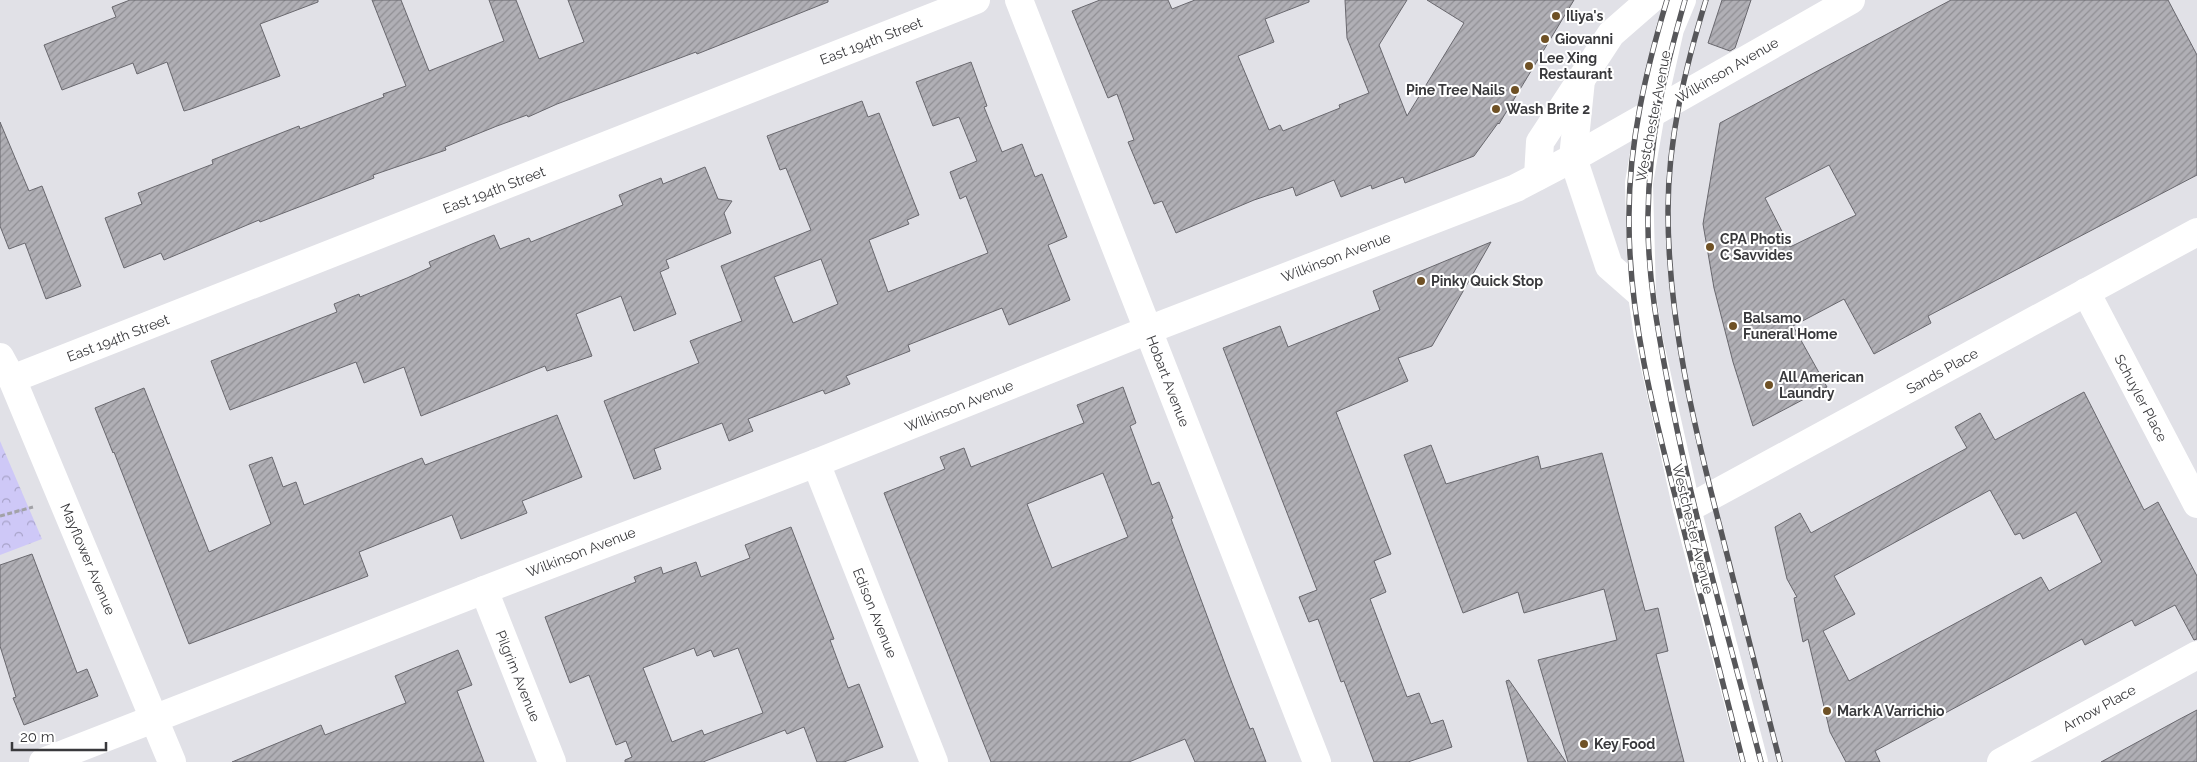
<svg xmlns="http://www.w3.org/2000/svg" width="2197" height="762" font-family="Raleway,sans-serif">
	<defs>
		<pattern id="park-crowns" width="20" height="18" patternUnits="userSpaceOnUse" patternTransform="scale(1.25)"><rect width="20" height="18" fill="#cec8f7"/><path d="M2 6a3 3 0 1 1 6 0M12 15a3 3 0 1 1 6 0" fill="none" stroke="#a8a3c9"/></pattern>
		<pattern id="building-hatch" width="6" height="6" patternUnits="userSpaceOnUse" patternTransform="scale(1.25)"><rect width="6" height="6" fill="#b0afb5"/><path d="M-1 1l2-2M0 6l6-6M5 7l2-2" fill="none" stroke="#908f94"/></pattern>
	</defs>
	<rect width="100%" height="100%" fill="#e1e1e7"/>
	<polygon fill="url(#park-crowns)" points="0,441 42,539 0,555"/>
	<g fill="url(#building-hatch)" stroke="#69686e" fill-rule="evenodd">
		<polygon points="130,0 318,0 318,2 260,24 280,76 191,109 184,111 167,62 137,74 133,63 62,90 44,45 116,17 112,7"/>
		<polygon points="372,0 401,0 429,71 504,41 489,0 516,0 539,59 584,42 568,0 828,0 828,2 697,54 696,52 557,104 528,117 527,115 497,126 445,147 446,150 373,175 374,178 260,222 259,220 164,260 161,253 124,268 105,218 142,204 138,193 213,164 212,160 299,126 300,129 384,97 383,94 406,86"/>
		<polygon points="1100,0 1168,0 1172,9 1195,0 1309,0 1309,2 1265,19 1274,42 1238,56 1269,130 1280,125 1283,131 1340,108 1339,105 1369,93 1347,38 1345,0 1407,0 1379,45 1407,116 1464,23 1427,0 1574,0 1499,124 1498,123 1474,156 1405,183 1403,177 1372,189 1371,185 1341,197 1334,180 1296,196 1293,187 1254,200 1176,233 1162,201 1154,204 1128,142 1134,140 1117,94 1108,98 1072,11"/>
		<polygon points="1722,0 1751,0 1735,48 1730,51 1708,43"/>
		<path d="M1951,0h217l29,55v120l-269,141 3,7 -57,31 -30,-55 -51,27 34,61 -74,39 -20,-64 -19,-74 -11,-64 17,-101zM1829,165l27,50 -66,32 -25,-49z"/>
		<path d="M971,62l16,44 -3,1 18,45 20,-8 13,33 7,-3 25,63 -19,8 22,55 -61,25 -7,-17 -94,37 2,6 -64,25 4,8 -25,10 -2,-4 -75,29 5,12 -24,10 -7,-18 -68,26 7,20 -27,10 -30,-78 95,-38 -9,-22 52,-20 -21,-55 90,-36 -25,-62 -6,2 -13,-34 95,-35 6,16 11,-4 40,102 -12,5 2,4 -40,16 19,52 100,-39 -22,-57 -6,3 -10,-27 27,-11 -18,-44 -26,9 -17,-44zM821,259l17,45 -45,19 -19,-46z"/>
		<polygon points="0,122 29,191 42,186 81,286 46,299 25,243 9,249 0,226"/>
		<polygon points="705,167 718,199 732,201 724,213 731,233 666,260 669,268 660,272 676,314 634,331 621,296 576,314 592,356 547,371 545,366 421,416 404,367 364,383 356,362 230,410 211,361 337,312 334,304 359,294 360,297 407,278 431,267 429,262 472,244 494,235 500,249 529,238 531,242 623,205 619,195 661,178 663,184"/>
		<polygon points="1491,242 1432,346 1398,358 1408,381 1336,412 1391,554 1374,561 1386,592 1370,599 1407,697 1419,693 1431,724 1443,720 1452,747 1408,762 1374,762 1344,681 1341,682 1318,619 1309,622 1299,597 1317,590 1223,348 1280,326 1288,347 1380,310 1373,291"/>
		<path d="M1123,387l13,36 -6,3 22,59 7,-3 14,36 -2,1 61,164 18,46 3,-1 13,34h-71l-10,-23 -56,23h-138l-107,-269 61,-24 -5,-12 24,-9 7,19 113,-44 -7,-18zM1103,473l25,64 -76,31 -25,-64z"/>
		<polygon points="144,388 209,552 271,524 249,465 272,457 283,487 296,482 304,505 422,458 425,465 557,415 582,477 522,501 527,513 461,539 452,515 359,552 368,576 189,644 114,452 113,453 95,408"/>
		<path d="M2084,392l60,118 14,-8 39,74v63l-3,1 -19,-35 -40,21 -3,-6 -47,25 -3,-6 -207,112 5,11h-34l-16,-30 -22,-93 -5,3 -9,-44 3,-1 -10,-18 -12,-52 25,-14 11,20 134,-73 22,-12 -12,-21 25,-14 15,27zM1990,490l25,45 5,-2 3,6 53,-27 26,50 -53,29 -8,-14 -192,104 -26,-50 32,-17 -21,-38z"/>
		<polygon points="1431,445 1446,484 1538,456 1541,469 1602,453 1645,611 1658,608 1668,651 1656,654 1684,762 1568,762 1538,660 1617,640 1604,589 1524,613 1518,592 1463,613 1404,455"/>
		<path d="M791,527l43,112 -4,1 18,48 11,-4 24,63 -39,15h-27l-13,-35 -17,7 -2,-4 -82,32h-78v-2l7,-3 -6,-16 -10,4 -27,-70 -19,8 -25,-66 91,-35 -2,-5 27,-10 2,7 33,-12 5,15 49,-19 -5,-13zM694,648l3,8 14,-6 3,7 24,-9 25,65 -59,22 -2,-5 -30,12 -29,-74z"/>
		<polygon points="32,554 77,673 87,669 98,696 24,725 13,698 16,697 0,646 0,565"/>
		<polygon points="458,650 472,685 457,691 484,762 232,762 321,725 325,735 406,703 395,676"/>
		<polygon points="1509,680 1566,762 1528,762 1506,681"/>
		<polygon points="2197,710 2197,762 2101,762 2178,720"/>
	</g>
	<g fill="none" stroke-linecap="round" stroke-linejoin="round">
		<polyline stroke="#a2a2a7" stroke-width="3" stroke-dasharray="5 2.5" stroke-linecap="butt" points="0,516 33,507"/>
		<g stroke="#fff" stroke-width="28">
			<polyline points="1019,0 1317,762"/>
			<polyline points="1581,80 1573,158 1609,266 1642,295"/>
			<polyline points="1538,176 1540,142 1611,34 1650,0"/>
			<polyline points="2086,292 2197,504"/>
			<polyline points="0,357 12,379 172,762"/>
			<polyline points="12,379 976,0"/>
			<polyline points="816,463 934,762"/>
			<polyline points="1687,509 2197,232"/>
			<polyline points="484,590 552,762"/>
			<polyline points="43,762 484,590 816,463 1148,330 1516,188 1573,158 1851,0"/>
			<polyline points="2001,762 2197,655"/>
		</g>
		<polyline stroke="#fff" stroke-width="28" points="1682,0 1670,29 1651,113 1639,183 1642,295 1648,336 1687,509 1754,762"/>
		<defs>
			<g id="rail">
				<path d="M1667,0c-21,70 -38,142 -38,215 -1,102 26,203 51,300 21,83 42,165 63,247"/>
				<path d="M1685,0c-21,73 -36,139 -37,215 -1,65 12,127 24,190 24,120 58,238 89,357"/>
				<path d="M1706,0c-21,68 -38,139 -38,211 0,109 26,215 53,320 19,77 39,154 59,231"/>
			</g>
		</defs>
		<use href="#rail" stroke="#57575a" stroke-width="5.5"/>
		<use href="#rail" stroke="#fff" stroke-width="4" stroke-dasharray="11" stroke-linecap="butt"/>
	</g>
	<g fill="#6f5125" stroke="#fff" stroke-width="2">
		<circle cx="1556" cy="16" r="5"/>
		<circle cx="1545" cy="39" r="5"/>
		<circle cx="1529" cy="66" r="5"/>
		<circle cx="1515" cy="90" r="5"/>
		<circle cx="1496" cy="109" r="5"/>
		<circle cx="1710" cy="247" r="5"/>
		<circle cx="1421" cy="281" r="5"/>
		<circle cx="1733" cy="326" r="5"/>
		<circle cx="1769" cy="385" r="5"/>
		<circle cx="1827" cy="711" r="5"/>
		<circle cx="1584" cy="744" r="5"/>
	</g>
	<g text-anchor="middle" dominant-baseline="central" stroke-width="4" stroke-linejoin="round" paint-order="stroke">
		<g font-size="14" font-weight="bold" fill="#39393c" stroke="#fff" text-anchor="start">
			<text x="1566" y="16">Iliya's</text>
			<text x="1555" y="39">Giovanni</text>
			<text x="1539" y="58">Lee Xing<tspan x="1539" dy="16">Restaurant</tspan></text>
			<text x="1505" y="90" text-anchor="end">Pine Tree Nails</text>
			<text x="1506" y="109">Wash Brite 2</text>
			<text x="1720" y="239">CPA Photis<tspan x="1720" dy="16">C Savvides</tspan></text>
			<text x="1431" y="281">Pinky Quick Stop</text>
			<text x="1743" y="318">Balsamo<tspan x="1743" dy="16">Funeral Home</tspan></text>
			<text x="1779" y="377">All American<tspan x="1779" dy="16">Laundry</tspan></text>
			<text x="1837" y="711">Mark A Varrichio</text>
			<text x="1594" y="744">Key Food</text>
		</g>
		<g font-size="14" fill="#39393c" stroke="#fff">
			<text transform="translate(871 41) rotate(-21)">East 194th Street</text>
			<text transform="translate(1727 70) rotate(-30)">Wilkinson Avenue</text>
			<text transform="translate(1653 116) rotate(-79)">Westchester Avenue</text>
			<text transform="translate(494 190) rotate(-21)">East 194th Street</text>
			<text transform="translate(1336 257) rotate(-21)">Wilkinson Avenue</text>
			<text transform="translate(118 338) rotate(-21)">East 194th Street</text>
			<text transform="translate(1942 371) rotate(-29)">Sands Place</text>
			<text transform="translate(1168 381) rotate(69)">Hobart Avenue</text>
			<text transform="translate(2141 398) rotate(62)">Schuyler Place</text>
			<text transform="translate(959 406) rotate(-22)">Wilkinson Avenue</text>
			<text transform="translate(1693 529) rotate(76)">Westchester Avenue</text>
			<text transform="translate(581 552) rotate(-21)">Wilkinson Avenue</text>
			<text transform="translate(88 559) rotate(67)">Mayflower Avenue</text>
			<text transform="translate(875 613) rotate(68)">Edison Avenue</text>
			<text transform="translate(518 676) rotate(68)">Pilgrim Avenue</text>
			<text transform="translate(2099 708) rotate(-29)">Arnow Place</text>
		</g>
	</g>
	<path d="M12 742v8h94v-8" fill="none" stroke="#39393c" stroke-width="2.5"/>
	<text x="20" y="742" font-size="15" fill="#39393c" stroke="#ffffff" stroke-width="4" paint-order="stroke">20 m</text>
</svg>
